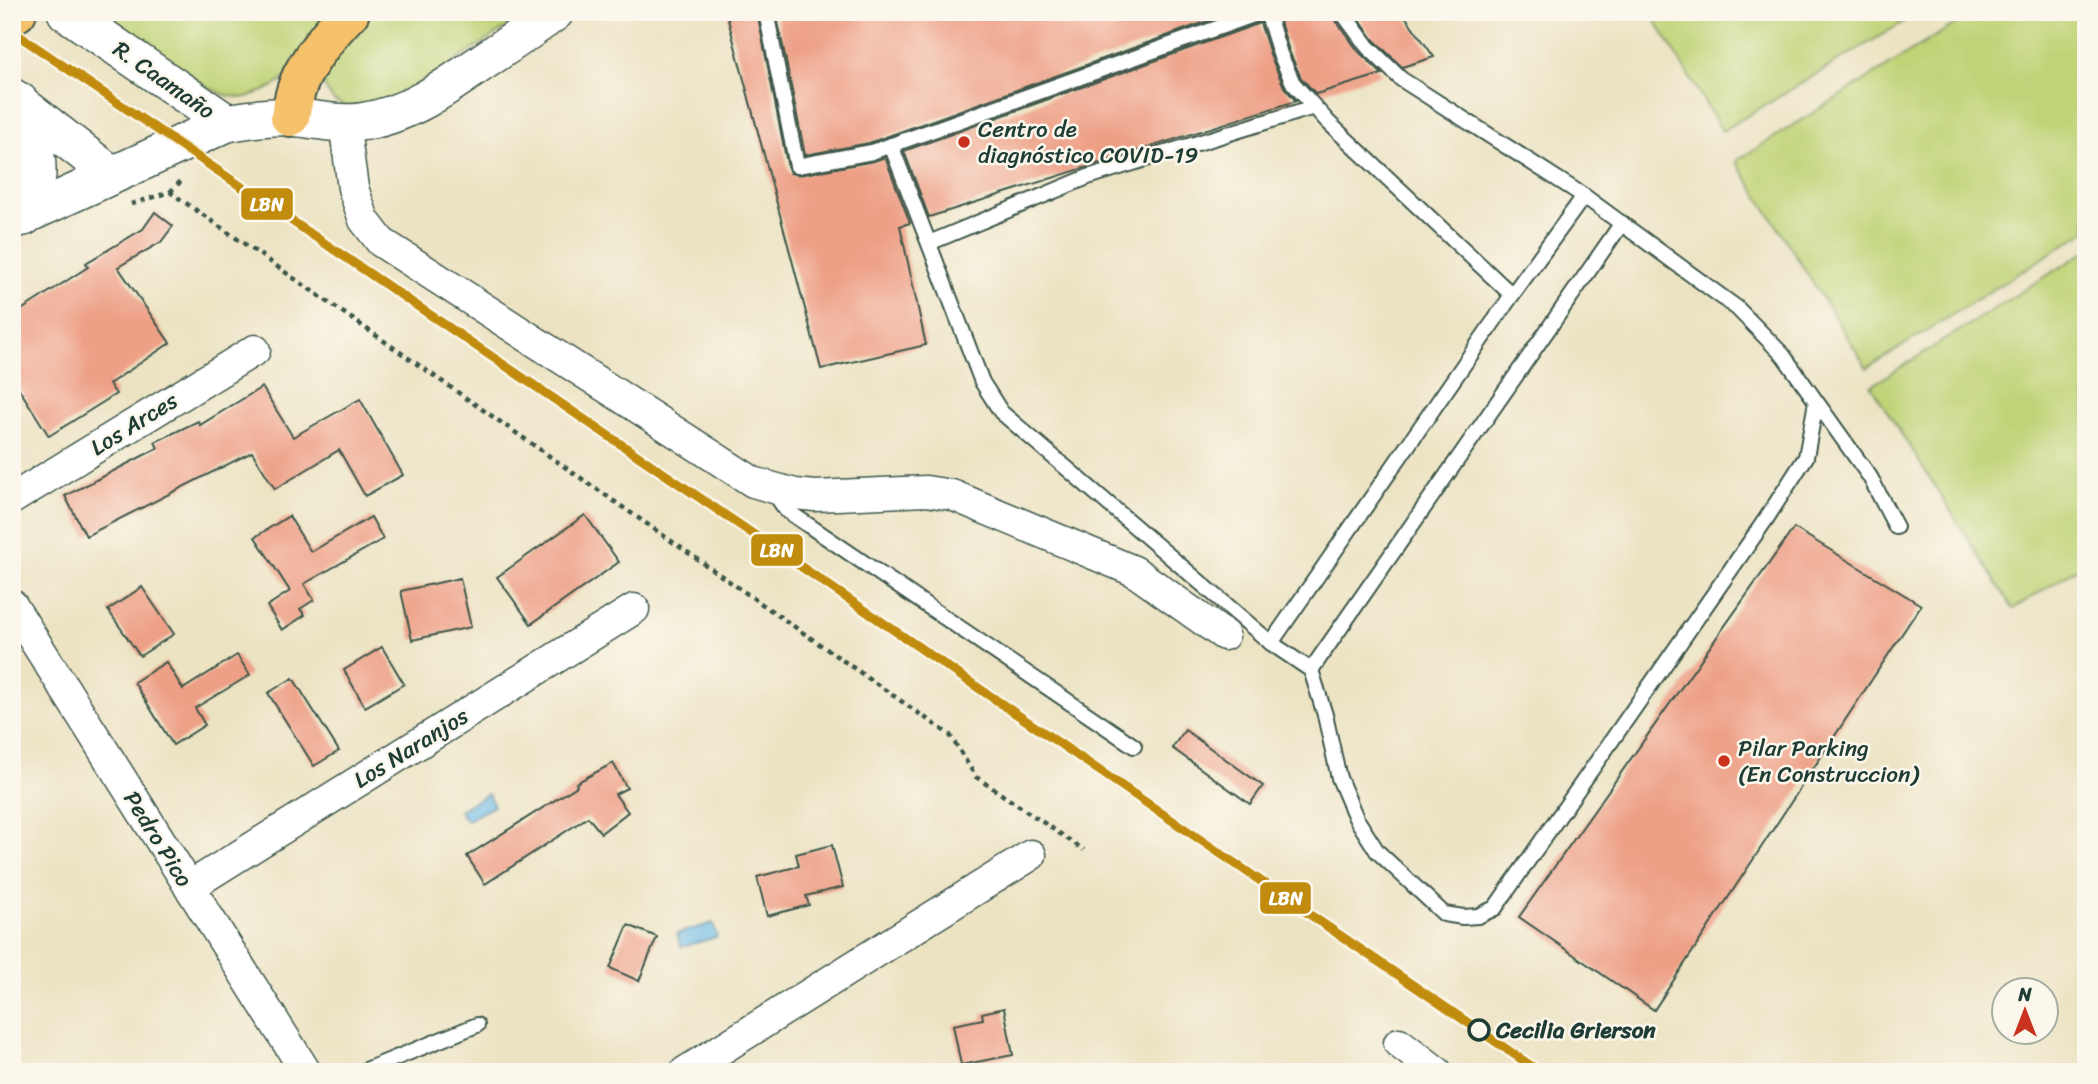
<svg xmlns="http://www.w3.org/2000/svg" width="2098" height="1084" font-family="Sriracha,sans-serif">
	<rect width="100%" height="100%" fill="#fbf7ec"/>
	<filter id="ink" filterUnits="userSpaceOnUse"><feTurbulence type="fractalNoise" baseFrequency=".0143" numOctaves="2"/><feDisplacementMap in="SourceGraphic" scale="14" xChannelSelector="R" yChannelSelector="G"/><feConvolveMatrix kernelMatrix="1 2 1 2 8 2 1 2 1" color-interpolation-filters="sRGB"/></filter>
	<filter id="wash" filterUnits="userSpaceOnUse"><feTurbulence type="fractalNoise" baseFrequency=".00686" numOctaves="4" result="noise"/><feDisplacementMap in="SourceGraphic" scale="28" xChannelSelector="R" yChannelSelector="G"/><feGaussianBlur stdDeviation="1.57" result="paint"/><feColorMatrix in="noise" values="0 0 0 0 0 0 0 0 0 0 0 0 0 0 0 0 0 1.4 0 .05"/><feComposite in="paint" operator="in"/></filter>
	<g filter="url(#wash)">
		<rect width="100%" height="100%" fill="#ece3c3"/>
		<g fill="#c0d377" stroke="#708856" stroke-width="2">
			<polygon points="102,12 331,12 281,82 264,91 243,98 226,95 207,87"/>
			<polygon points="366,12 529,12 437,74 393,99 346,107 333,100 325,87 322,70"/>
			<polygon points="1650,12 1920,12 1722,131"/>
			<polygon points="1974,12 2086,12 2086,231 1867,368 1736,161"/>
			<polygon points="2086,251 2086,563 2013,609 1871,386"/>
		</g>
		<g fill="#6cb9e6" stroke="#467b8d" stroke-width="2">
			<polygon points="488,794 494,806 466,821 459,810"/>
			<polygon points="713,923 717,937 681,947 677,934"/>
		</g>
		<g id="blocks">
			<g fill="#eea087">
				<polygon points="726,12 757,12 788,168 790,173 799,175 874,161 885,157 910,223 900,226 926,345 821,369"/>
				<polygon points="776,12 1233,12 869,143 805,155"/>
				<polygon points="1277,12 1332,12 1334,18 1359,52 1382,74 1316,94 1301,78 1289,51"/>
				<polygon points="1354,12 1402,12 1434,57 1402,67 1374,40"/>
				<polygon points="1260,23 1271,57 1284,87 1296,101 929,217 904,151"/>
				<polygon points="155,212 173,226 161,242 118,267 170,343 109,384 116,394 49,436 12,378 12,316 88,267 86,263 143,229"/>
				<polygon points="262,387 293,437 360,399 403,475 365,496 339,450 275,489 252,452 86,536 65,496 158,448 155,442 198,421 200,425"/>
				<polygon points="585,515 619,562 531,624 497,577"/>
				<polygon points="289,516 311,552 371,517 383,539 304,584 314,600 300,609 305,615 282,630 267,606 290,591 255,537"/>
				<polygon points="1794,528 1921,605 1654,1010 1519,917"/>
				<polygon points="460,578 471,627 412,640 401,591"/>
				<polygon points="142,587 174,634 140,656 108,610"/>
				<polygon points="382,647 404,684 365,707 344,670"/>
				<polygon points="237,655 250,675 195,708 205,725 173,745 134,682 166,662 183,689"/>
				<polygon points="293,678 339,751 314,766 268,693"/>
				<polygon points="1185,730 1263,786 1250,804 1172,748"/>
				<polygon points="613,763 627,788 615,794 628,812 601,833 588,817 485,884 467,856 577,786 576,783"/>
				<polygon points="832,845 843,887 806,896 809,905 767,916 757,877 799,866 796,854"/>
				<polygon points="628,925 657,937 639,981 610,968"/>
				<polygon points="1004,1008 1013,1055 961,1065 953,1025 983,1019 982,1013"/>
			</g>
		</g>
	</g>
	<g filter="url(#ink)">
		<use href="#blocks" fill-opacity="0" stroke="#3e5649" stroke-width="2"/>
		<g fill="none" stroke-linecap="round" stroke-linejoin="round">
			<defs>
				<g id="service">
					<polyline points="766,12 797,166 872,152 1262,12"/>
					<polyline points="1267,12 1280,54 1293,83 1328,122 1512,295"/>
					<polyline points="1342,12 1367,46 1401,79 1584,196 1737,308 1783,355 1870,477 1896,527"/>
					<polyline points="891,145 982,382 1001,412 1271,643 1311,670 1325,715 1339,778 1356,818 1377,851 1444,914 1463,917 1478,916 1495,908 1766,519 1806,457 1816,402"/>
					<polyline points="929,243 1088,177 1314,107"/>
					<polyline points="773,491 786,510 1134,746"/>
					<polyline points="1271,643 1512,295 1584,196"/>
					<polyline points="1311,670 1622,223"/>
					<polyline points="361,1072 477,1025"/>
				</g>
				<g id="minor">
					<polyline points="344,122 353,188 364,220 381,242 753,482 795,494 815,496 926,491 952,495 1134,571 1224,635"/>
					<polyline points="12,499 255,350"/>
					<polyline points="12,605 306,1072"/>
					<polyline points="189,887 634,609"/>
					<polyline points="1399,1043 1437,1072"/>
					<polyline points="685,1072 1031,855"/>
				</g>
				<g id="tertiary">
					<polyline points="66,12 227,123"/>
					<polyline points="12,97 112,175"/>
					<path d="M19,101c10,26 22,55 17,83 -2,11 -8,22 -12,33"/>
					<path d="M12,221l215,-98c21,-4 42,-7 64,-6 23,2 46,8 69,5 47,-6 87,-35 124,-61 24,-16 48,-32 71,-49"/>
				</g>
				<g id="motorway">
					<polyline points="12,15 17,12"/>
					<path d="M290,117c2,-10 4,-22 8,-32 8,-23 35,-56 52,-73"/>
				</g>
			</defs>
			<use href="#service" stroke="#3e5649" stroke-width="18"/>
			<use href="#minor" stroke="#3e5649" stroke-width="33"/>
			<use href="#tertiary" stroke="#3e5649" stroke-width="40"/>
			<use href="#motorway" stroke="#3e5649" stroke-width="42"/>
			<g stroke="#3e5649" stroke-width="4.5" stroke-dasharray="5 5" stroke-linecap="butt">
				<polyline points="170,192 182,180"/>
				<polyline points="131,204 170,192 950,735 976,777 1084,850"/>
			</g>
			<use href="#service" stroke="#fff" stroke-width="14"/>
			<use href="#minor" stroke="#fff" stroke-width="30"/>
			<use href="#tertiary" stroke="#fff" stroke-width="37"/>
			<use href="#motorway" stroke="#f5c16b" stroke-width="38"/>
			<defs>
				<polyline id="rail-1" points="12,31 787,557 1540,1072"/>
			</defs>
			<use href="#rail-1" stroke="#fbf7ec" stroke-width="14"/>
			<use href="#rail-1" stroke="#c18c0d" stroke-width="9"/>
		</g>
	</g>
	<g fill="#c8321e" stroke="#fbf7ec" stroke-width="2.5">
		<circle cx="964" cy="142" r="7"/>
		<circle cx="1724" cy="761" r="7"/>
	</g>
	<circle fill="#fbf7ec" stroke="#1f3d34" stroke-width="3.5" cx="1479" cy="1030" r="10"/>
	<g text-anchor="middle" dominant-baseline="central" stroke-width="5" stroke-linejoin="round" paint-order="stroke">
		<g font-size="23" fill="#1f3d34" stroke="#fbf7ec">
			<text transform="translate(164 80) rotate(35)">R. Caamaño</text>
			<text transform="translate(134 424) rotate(-32)">Los Arces</text>
			<text transform="translate(411 748) rotate(-32)">Los Naranjos</text>
			<text transform="translate(158 839) rotate(58)">Pedro Pico</text>
		</g>
		<g font-size="23" fill="#1f3d34" stroke="#fbf7ec" text-anchor="start">
			<text x="978" y="129">Centro de<tspan x="978" dy="26">diagnóstico COVID-19</tspan></text>
			<text x="1738" y="748">Pilar Parking<tspan x="1738" dy="26">(En Construccion)</tspan></text>
		</g>
		<g font-size="23" font-weight="bold" fill="#1f3d34" stroke="#fbf7ec" text-anchor="start">
			<text x="1496" y="1030">Cecilia Grierson</text>
		</g>
	</g>
	<g stroke="#fbf7ec" stroke-width="2.5">
		<rect x="240" y="187" width="54" height="34" rx="7" fill="#c18c0d"/>
		<rect x="750" y="533" width="54" height="34" rx="7" fill="#c18c0d"/>
		<rect x="1259" y="881" width="53" height="34" rx="7" fill="#c18c0d"/>
	</g>
	<g font-size="19" text-anchor="middle" font-weight="bold" fill="#fff">
		<text x="267" y="211">LBN</text>
		<text x="777" y="557">LBN</text>
		<text x="1286" y="905">LBN</text>
	</g>
	<rect width="2098" height="1084" fill="none" stroke="#fbf7ec" stroke-width="42"/>
	<g transform="translate(2025 1011)"><circle r="33" fill="#fbf7ec" stroke="#a3ada2" stroke-width="2"/>
	<path d="M0-5L12 26L0 18L-12 26Z" fill="#c8321e"/>
	<text y="-10" font-size="19" font-weight="bold" text-anchor="middle" fill="#1f3d34">N</text>
	</g>
</svg>
